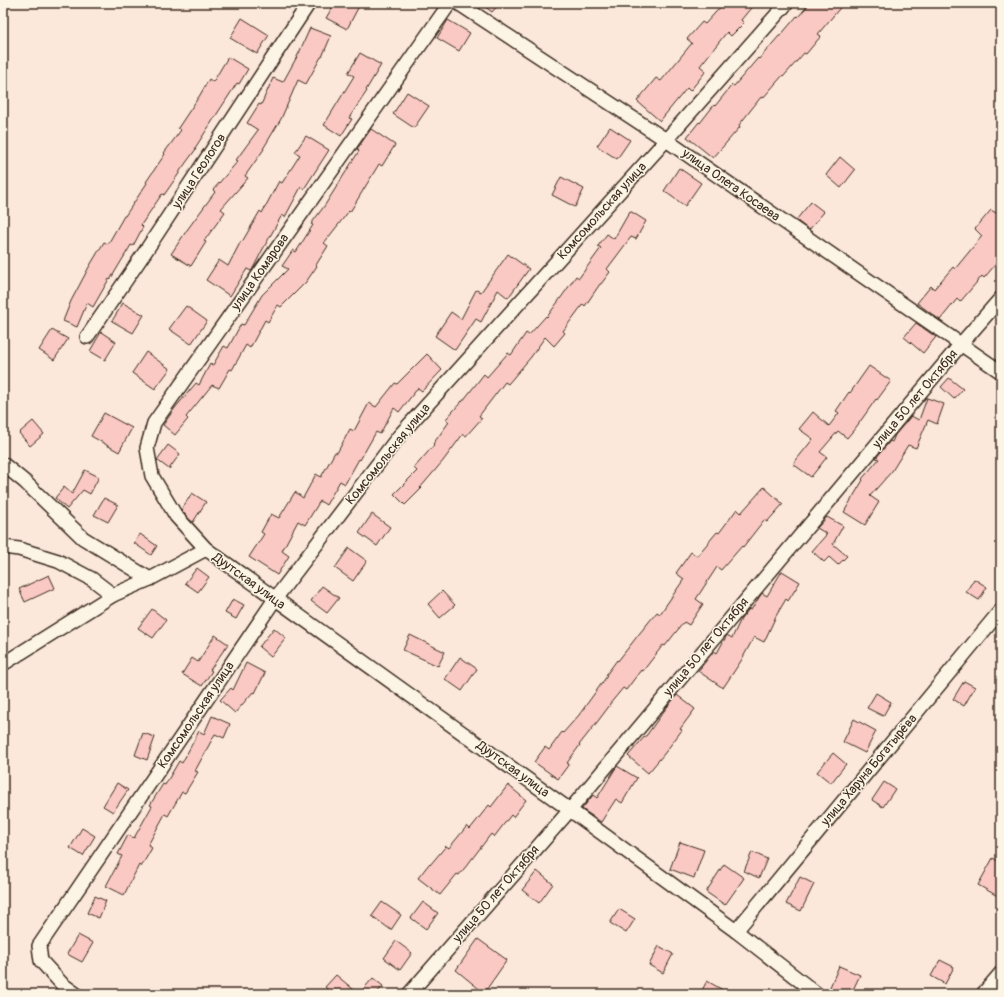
<svg xmlns="http://www.w3.org/2000/svg" width="1004" height="997" font-family="Pangolin,sans-serif">
	<rect width="100%" height="100%" fill="#fbe8db"/>
	<filter id="ink" filterUnits="userSpaceOnUse"><feTurbulence type="fractalNoise" baseFrequency=".025" numOctaves="2"/><feDisplacementMap in="SourceGraphic" scale="8" xChannelSelector="R" yChannelSelector="G"/><feConvolveMatrix kernelMatrix="1 2 1 2 8 2 1 2 1" color-interpolation-filters="sRGB"/></filter>
	<g filter="url(#ink)">
		<g fill="#fac9c4" stroke="#3b2a1e">
			<polygon points="335,3 353,3 359,6 347,29 326,18"/>
			<polygon points="480,3 500,3 492,12"/>
			<polygon points="724,3 755,3 741,20 744,23 731,36 727,32 700,66 706,71 690,91 687,88 660,121 637,101 656,78 661,81 692,43 687,39 702,22 705,24"/>
			<polygon points="810,3 844,3 818,34 821,36 806,54 804,53 784,76 783,75 763,98 761,97 739,125 740,127 713,158 687,137 699,122 700,123 714,105 715,106 732,85 734,86 758,58 759,59 779,36 780,36 797,16 798,17"/>
			<polygon points="242,18 269,35 257,54 230,38"/>
			<polygon points="448,20 470,33 459,51 437,38"/>
			<polygon points="310,28 331,36 322,57 321,57 306,84 298,80 281,119 263,149 264,149 245,176 248,178 221,209 225,212 204,241 206,242 191,266 171,254 187,230 215,192 213,190 238,161 236,160 258,130 247,123 259,104 261,105 273,78 283,82 299,53"/>
			<polygon points="360,53 381,65 366,90 367,91 349,118 352,119 341,136 324,125 354,76 348,73"/>
			<polygon points="228,57 248,69 239,84 237,83 195,148 196,149 180,171 180,172 164,195 162,194 141,225 143,227 133,246 131,245 110,280 109,279 93,307 87,303 77,327 63,321 71,301 89,267 104,242 108,244 124,216 125,216 147,183 146,182 165,154 164,153 181,130 178,128 200,95 209,79 213,82"/>
			<polygon points="407,92 429,106 414,128 393,114"/>
			<polygon points="610,127 630,140 617,159 597,146"/>
			<polygon points="371,129 395,145 382,166 379,164 350,212 349,211 324,243 328,246 316,265 317,266 306,282 281,307 278,305 268,322 265,320 250,348 246,345 232,370 230,369 219,388 212,385 186,417 188,419 175,435 163,425 175,408 196,383 199,385 210,364 213,365 224,346 228,348 241,324 244,325 262,295 288,269 282,266 293,250 296,252 313,225 311,224 325,205 359,151 357,149"/>
			<polygon points="306,136 329,150 304,189 301,187 285,217 282,215 263,249 252,270 251,271 247,269 230,296 206,280 219,260 228,266 241,241 242,242 260,211 262,213 279,181 282,183 300,155 295,152"/>
			<polygon points="840,157 855,170 841,188 826,175"/>
			<polygon points="679,168 701,183 685,206 664,191"/>
			<polygon points="561,177 584,189 575,207 552,195"/>
			<polygon points="811,202 824,212 809,230 796,220"/>
			<polygon points="1001,206 1001,258 984,278 982,276 960,302 957,299 940,320 917,303 931,286 934,289 953,267 955,269 982,236 975,229 991,210 996,213"/>
			<polygon points="630,211 646,221 636,239 631,237 607,269 610,272 601,284 600,284 585,306 583,304 563,331 565,333 554,346 545,337 531,357 508,384 505,382 479,416 482,418 466,436 463,434 443,461 420,488 421,489 405,505 394,494 417,471 414,468 434,445 433,444 449,422 446,419 462,401 462,402 484,374 487,377 508,353 511,355 526,333 529,335 546,316 547,317 565,292 576,276 579,278 601,248 598,246 607,234 614,239"/>
			<polygon points="508,254 529,269 508,298 498,290 481,322 476,319 455,350 435,336 451,312 461,319 476,290 481,292"/>
			<polygon points="123,303 144,315 133,333 112,321"/>
			<polygon points="186,306 207,321 191,344 169,329"/>
			<polygon points="916,323 936,337 923,353 904,337"/>
			<polygon points="52,330 68,339 54,360 39,350"/>
			<polygon points="101,332 116,342 105,360 90,351"/>
			<polygon points="146,352 170,369 155,389 132,373"/>
			<polygon points="427,354 442,370 422,391 418,388 399,412 394,408 380,434 376,432 360,460 359,459 345,484 340,481 326,505 320,501 305,525 298,521 282,551 289,556 277,575 249,557 264,534 261,532 271,514 279,518 295,492 303,498 316,474 321,477 335,452 337,453 350,429 354,431 369,403 376,407 395,383 397,384"/>
			<polygon points="869,366 891,381 877,400 876,399 857,426 847,438 838,431 820,452 827,457 811,477 793,464 813,439 799,429 813,412 829,426 839,413 836,411 849,392 850,393"/>
			<polygon points="949,378 963,389 954,399 941,387"/>
			<polygon points="927,398 944,404 937,424 928,420 916,448 908,445 892,471 870,496 879,502 865,525 844,512 863,480 862,479 879,459 876,458 890,441 892,442 895,435 911,416 919,420"/>
			<polygon points="104,413 132,428 119,452 91,436"/>
			<polygon points="33,421 44,434 30,446 19,433"/>
			<polygon points="168,445 180,454 169,469 157,460"/>
			<polygon points="85,470 99,477 90,494 83,490 67,509 55,498 64,487 72,494"/>
			<polygon points="764,487 783,504 767,522 764,520 743,547 742,546 721,570 717,567 696,599 703,604 689,625 684,622 665,646 663,645 643,671 641,670 626,690 623,688 609,705 610,705 598,721 579,745 580,745 567,763 569,764 558,779 534,762 545,747 549,750 562,732 563,733 579,715 607,676 606,675 617,660 618,661 639,634 657,612 660,614 684,579 676,573 691,552 697,556 717,532 719,533 737,509 741,513"/>
			<polygon points="192,493 206,502 193,522 190,520 181,510"/>
			<polygon points="104,498 118,505 108,522 94,515"/>
			<polygon points="372,514 390,527 377,546 359,533"/>
			<polygon points="827,517 843,526 833,544 847,556 838,565 829,557 824,562 812,551 827,534 817,528"/>
			<polygon points="140,534 157,546 151,555 134,543"/>
			<polygon points="349,548 367,561 353,581 335,568"/>
			<polygon points="197,568 209,577 198,592 185,583"/>
			<polygon points="782,571 800,582 788,601 786,599 776,616 764,642 754,637 741,661 723,688 698,671 714,651 717,653 727,635 732,638 741,619 749,609 751,610 762,593 767,596"/>
			<polygon points="49,575 55,588 25,602 19,589"/>
			<polygon points="974,579 987,587 979,600 966,592"/>
			<polygon points="322,586 339,598 327,613 311,601"/>
			<polygon points="442,591 455,605 440,618 428,604"/>
			<polygon points="233,599 244,605 236,619 225,613"/>
			<polygon points="152,609 166,620 153,638 138,628"/>
			<polygon points="274,628 286,638 271,657 259,647"/>
			<polygon points="215,635 228,644 210,670 212,671 202,686 182,674 192,658 198,662"/>
			<polygon points="410,635 445,652 438,666 403,650"/>
			<polygon points="460,657 477,669 462,691 445,679"/>
			<polygon points="246,663 265,673 255,693 253,692 235,713 220,700 231,688 233,690"/>
			<polygon points="964,681 975,687 964,706 953,699"/>
			<polygon points="876,693 891,702 883,716 867,708"/>
			<polygon points="677,695 695,709 680,729 682,730 664,754 648,773 628,756 645,736 646,736 664,711"/>
			<polygon points="212,716 230,724 224,738 215,734 195,771 198,772 185,793 182,792 168,816 165,814 148,845 152,848 141,867 139,865 124,895 106,886 122,856 118,854 128,835 134,838 152,806 150,805 163,784 165,785 179,761 182,763 199,731 204,734"/>
			<polygon points="854,719 876,731 865,753 843,742"/>
			<polygon points="143,733 155,737 147,760 135,755"/>
			<polygon points="833,753 846,764 831,783 817,772"/>
			<polygon points="617,766 637,778 622,803 616,799 601,822 582,809 593,795 597,798"/>
			<polygon points="884,782 895,789 883,807 872,800"/>
			<polygon points="117,783 128,790 113,812 103,806"/>
			<polygon points="508,785 526,800 513,817 511,815 494,837 491,834 468,864 459,875 457,874 440,895 418,878 429,864 430,865 446,846 449,848 467,826 470,829 489,805 491,807"/>
			<polygon points="82,828 95,836 83,856 70,848"/>
			<polygon points="680,842 704,850 694,878 670,869"/>
			<polygon points="752,852 767,859 759,878 744,871"/>
			<polygon points="993,858 1001,863 1001,898 978,885"/>
			<polygon points="724,864 744,878 725,905 706,892"/>
			<polygon points="537,871 553,884 539,903 522,890"/>
			<polygon points="800,877 814,884 801,911 786,904"/>
			<polygon points="95,896 106,901 99,918 87,913"/>
			<polygon points="382,902 401,915 391,930 372,916"/>
			<polygon points="423,902 438,913 426,929 411,918"/>
			<polygon points="619,909 635,919 626,933 610,923"/>
			<polygon points="78,935 93,943 82,962 67,954"/>
			<polygon points="478,939 507,960 484,993 456,970"/>
			<polygon points="396,941 412,953 400,970 384,958"/>
			<polygon points="659,946 673,954 663,973 649,965"/>
			<polygon points="940,960 954,967 945,984 931,976"/>
			<polygon points="839,966 860,975 851,994 827,994"/>
			<polygon points="336,975 359,994 373,978 383,986 376,994 333,994 325,987"/>
			<polygon points="707,981 730,994 700,994"/>
		</g>
		<g fill="none" stroke-linecap="round" stroke-linejoin="round">
			<defs>
				<g id="minor">
					<polyline points="450,3 154,423 147,448 152,476 176,516 206,549 570,810 736,931 817,994"/>
					<polyline points="458,3 666,140 1001,372"/>
					<polyline points="87,337 145,252 309,3"/>
					<polyline points="3,464 25,482 83,538 150,579"/>
					<polyline points="3,547 19,549 58,561 92,579 113,595"/>
					<polyline points="3,664 113,595 150,579 206,549"/>
					<polyline points="736,931 1001,610"/>
					<polyline points="76,994 62,984 41,961 39,946 275,599 399,436 666,140 787,3"/>
					<polyline points="409,994 570,810 961,344 1001,298"/>
					<polyline points="983,994 1001,973"/>
				</g>
			</defs>
			<use href="#minor" stroke="#3b2a1e" stroke-width="16"/>
			<use href="#minor" stroke="#fcf5e5" stroke-width="13"/>
		</g>
	</g>
	<g text-anchor="middle" dominant-baseline="central" stroke-width="3" stroke-linejoin="round" paint-order="stroke">
		<g font-size="13" fill="#3b2a1e" stroke="#fcf5e5">
			<text transform="translate(199 171) rotate(-57)">улица Геологов</text>
			<text transform="translate(731 185) rotate(35)">улица Олега Косаева</text>
			<text transform="translate(602 211) rotate(-48)">Комсомольская улица</text>
			<text transform="translate(260 272) rotate(-55)">улица Комарова</text>
			<text transform="translate(915 399) rotate(-50)">улица 50 лет Октября</text>
			<text transform="translate(388 454) rotate(-51)">Комсомольская улица</text>
			<text transform="translate(249 581) rotate(36)">Дуутская улица</text>
			<text transform="translate(706 647) rotate(-50)">улица 50 лет Октября</text>
			<text transform="translate(196 715) rotate(-56)">Комсомольская улица</text>
			<text transform="translate(513 769) rotate(36)">Дуутская улица</text>
			<text transform="translate(869 770) rotate(-50)">улица Харуна Богатырёва</text>
			<text transform="translate(496 894) rotate(-49)">улица 50 лет Октября</text>
		</g>
	</g>
	<rect width="1004" height="997" fill="none" stroke="#fcf5e5" stroke-width="16"/>
	<rect x="8" y="8" width="988" height="981" fill="none" stroke="#3b2a1e" stroke-width="1.5" filter="url(#ink)"/>
</svg>
